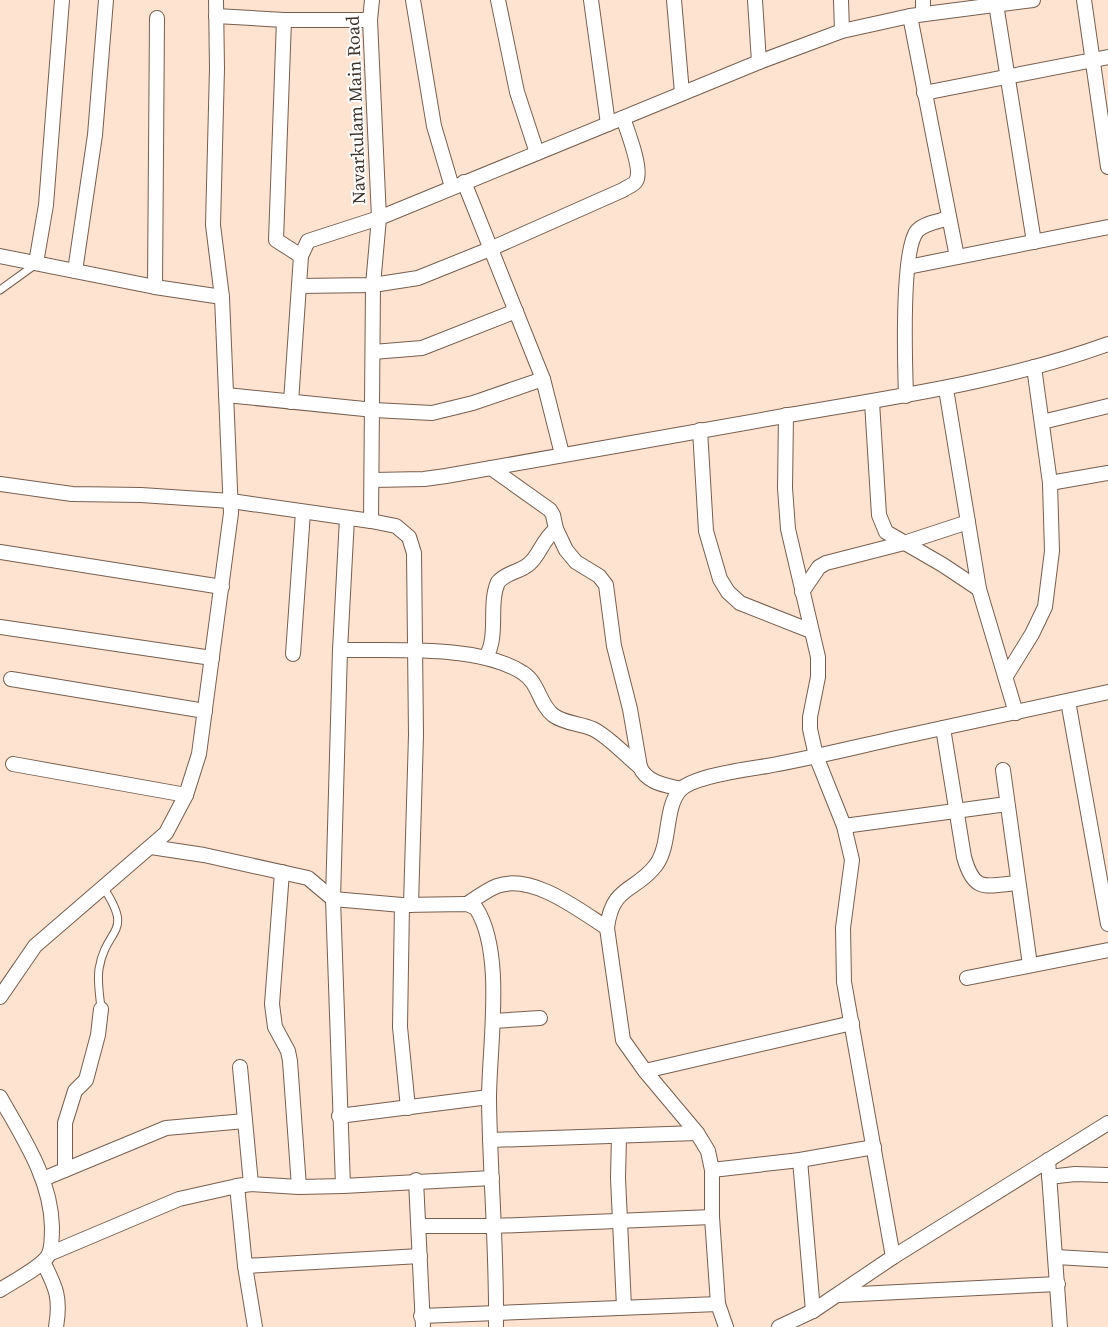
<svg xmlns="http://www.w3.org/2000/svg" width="1108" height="1327" viewBox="0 0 1108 1327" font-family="'Source Serif 4',serif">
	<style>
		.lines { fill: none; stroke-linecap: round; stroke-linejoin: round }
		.lane-casing { stroke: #765f4f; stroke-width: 9 }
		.street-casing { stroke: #765f4f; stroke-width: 16 }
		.lane { stroke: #fff; stroke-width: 7 }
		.street { stroke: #fff; stroke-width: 14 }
		.labels { text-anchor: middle; stroke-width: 4; stroke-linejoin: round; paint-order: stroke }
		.street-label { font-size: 18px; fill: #3f352d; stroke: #fff }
	</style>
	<rect width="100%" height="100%" fill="#fde3d0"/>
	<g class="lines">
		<g class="lane-casing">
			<g id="lane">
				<polyline points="0,290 36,264"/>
				<path d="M 101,1009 C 100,996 97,982 99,969 C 106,926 135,935 103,887"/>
			</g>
		</g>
		<g class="street-casing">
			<g id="street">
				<polyline points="413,0 434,126 452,187"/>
				<polyline points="498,0 517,92 537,153"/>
				<polyline points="591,0 608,124"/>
				<polyline points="674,0 682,93"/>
				<polyline points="755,0 759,62"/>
				<polyline points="841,0 842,31"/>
				<polyline points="923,0 923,14"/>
				<polyline points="1084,0 1108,167"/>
				<polyline points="996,4 1034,242"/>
				<polyline points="216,16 284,20 370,20"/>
				<polyline points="910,16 957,257"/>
				<polyline points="284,20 276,240 301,256"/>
				<polyline points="924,93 1108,57"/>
				<polyline points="464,182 543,379 562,454"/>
				<polyline points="0,256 155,287 222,297"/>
				<polyline points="36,263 46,205 62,0"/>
				<polyline points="908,267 1108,227"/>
				<polyline points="75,271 95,135 106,0"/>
				<path d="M 299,286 L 373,285 L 418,278 L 490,249 L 623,190 C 627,187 634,185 636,181 C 643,170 627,130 623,118"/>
				<polyline points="155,287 157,18"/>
				<polyline points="373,352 422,348 516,311"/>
				<polyline points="946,389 979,589 1016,713"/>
				<polyline points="226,395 374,410 432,413 473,403 543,379"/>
				<path d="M 906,396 C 905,366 901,251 917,231 C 924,223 940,221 949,218"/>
				<polyline points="291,402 301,256 308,241 379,218 759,62 842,31 910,16 1033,0"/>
				<polyline points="872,402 879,515 886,532 943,565 979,589"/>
				<polyline points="786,415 785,488 788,529 818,657 818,677 810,717 810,729 816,756 844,826 852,860 843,928 844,982 893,1257"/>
				<polyline points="1042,422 1108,406"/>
				<polyline points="700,430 706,531 720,579 728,592 740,603 811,631"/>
				<path d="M 491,468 L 550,510 L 553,515 L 556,529 L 566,550 L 576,562 L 599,576 L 606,585 L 614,646 L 630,709 L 640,767 C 647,783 665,785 681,789"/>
				<path d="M 372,480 L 424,479 L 446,476 C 559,457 671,435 784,416 C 894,397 1003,382 1108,344"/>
				<polyline points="1050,483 1108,473"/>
				<polyline points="0,484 72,494 141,495 231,501 371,521 396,526 409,537 414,553 416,735 411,905"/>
				<polyline points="371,521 373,285 379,218 370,20 372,0"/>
				<polyline points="0,552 222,587"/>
				<polyline points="802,592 819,567 826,563 904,543 968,522"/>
				<polyline points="0,627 212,658"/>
				<path d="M 340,650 C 392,651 479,644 523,673 C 539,683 539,704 553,715 C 565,724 580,723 593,729 C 608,736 626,756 640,767"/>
				<polyline points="293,654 303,512"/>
				<path d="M 486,657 C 499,635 488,605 498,582 C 507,572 520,572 529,564 C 540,555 542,540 556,529"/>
				<polyline points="1006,676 1032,634 1045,607 1052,551 1050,483 1034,367"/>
				<polyline points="11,679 205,711"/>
				<polyline points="1068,701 1108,924"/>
				<path d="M 943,728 L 964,857 C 974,893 985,886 1017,883"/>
				<polyline points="13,764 186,795"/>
				<polyline points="1003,770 1030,965"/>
				<polyline points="844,826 1007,804"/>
				<path d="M 151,847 L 204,855 L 308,878 L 333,899 L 402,905 L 467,904 L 476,908 C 505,953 489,1046 489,1099 C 490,1175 497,1251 496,1327"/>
				<polyline points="282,872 272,1004 275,1027 288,1051 290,1061 299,1187"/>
				<path d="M 467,904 C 476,898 487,890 497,886 C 532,873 579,910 607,928"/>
				<polyline points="402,905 400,1027 408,1108"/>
				<polyline points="967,978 1108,950"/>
				<polyline points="0,997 35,946 166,833 186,795 199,754 231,513 222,297 213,225 217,68 216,0"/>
				<polyline points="493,1021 540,1018"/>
				<polyline points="240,1067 251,1184"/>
				<polyline points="645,1071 852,1023"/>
				<path d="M 0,1097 C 23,1138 51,1179 52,1227 C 52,1235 52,1247 49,1254 C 44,1266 12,1282 0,1290"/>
				<polyline points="339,1116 489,1097"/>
				<polyline points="619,1136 618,1178 624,1307"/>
				<polyline points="490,1140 697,1133"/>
				<polyline points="800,1160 813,1311"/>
				<polyline points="1048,1160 1060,1327"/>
				<polyline points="65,1170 65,1123 75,1091 86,1080 98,1035 101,1009"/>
				<polyline points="712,1170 800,1160 874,1147"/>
				<polyline points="1049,1177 1075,1174 1108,1175"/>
				<polyline points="43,1179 166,1128 245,1121"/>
				<polyline points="416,1180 423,1327"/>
				<polyline points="237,1186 245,1266 255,1327"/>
				<polyline points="343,1186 333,899 340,650 347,518"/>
				<polyline points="419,1226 493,1226 712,1217"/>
				<polyline points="49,1254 179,1199 237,1186 251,1184 299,1187 343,1186 492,1178"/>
				<polyline points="1056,1257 1108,1260"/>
				<path d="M 43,1262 C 56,1287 61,1298 56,1327"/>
				<polyline points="245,1266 420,1256"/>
				<polyline points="839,1295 1058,1284"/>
				<polyline points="421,1316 718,1304"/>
				<path d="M 726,1327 L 718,1304 L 712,1217 L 712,1170 L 708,1151 L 697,1133 L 645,1071 L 623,1040 L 607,928 C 612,885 636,892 656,865 C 671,845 664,808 680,790 C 693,776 748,769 767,766 C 812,758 856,747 901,737 C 970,722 1039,707 1108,692"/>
				<polyline points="779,1327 813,1311 893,1257 1108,1123"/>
			</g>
		</g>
		<use href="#lane" class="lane"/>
		<use href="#street" class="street"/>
	</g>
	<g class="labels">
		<g class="street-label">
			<text transform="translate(356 110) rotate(-92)" y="6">Navarkulam Main Road</text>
		</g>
	</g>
</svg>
